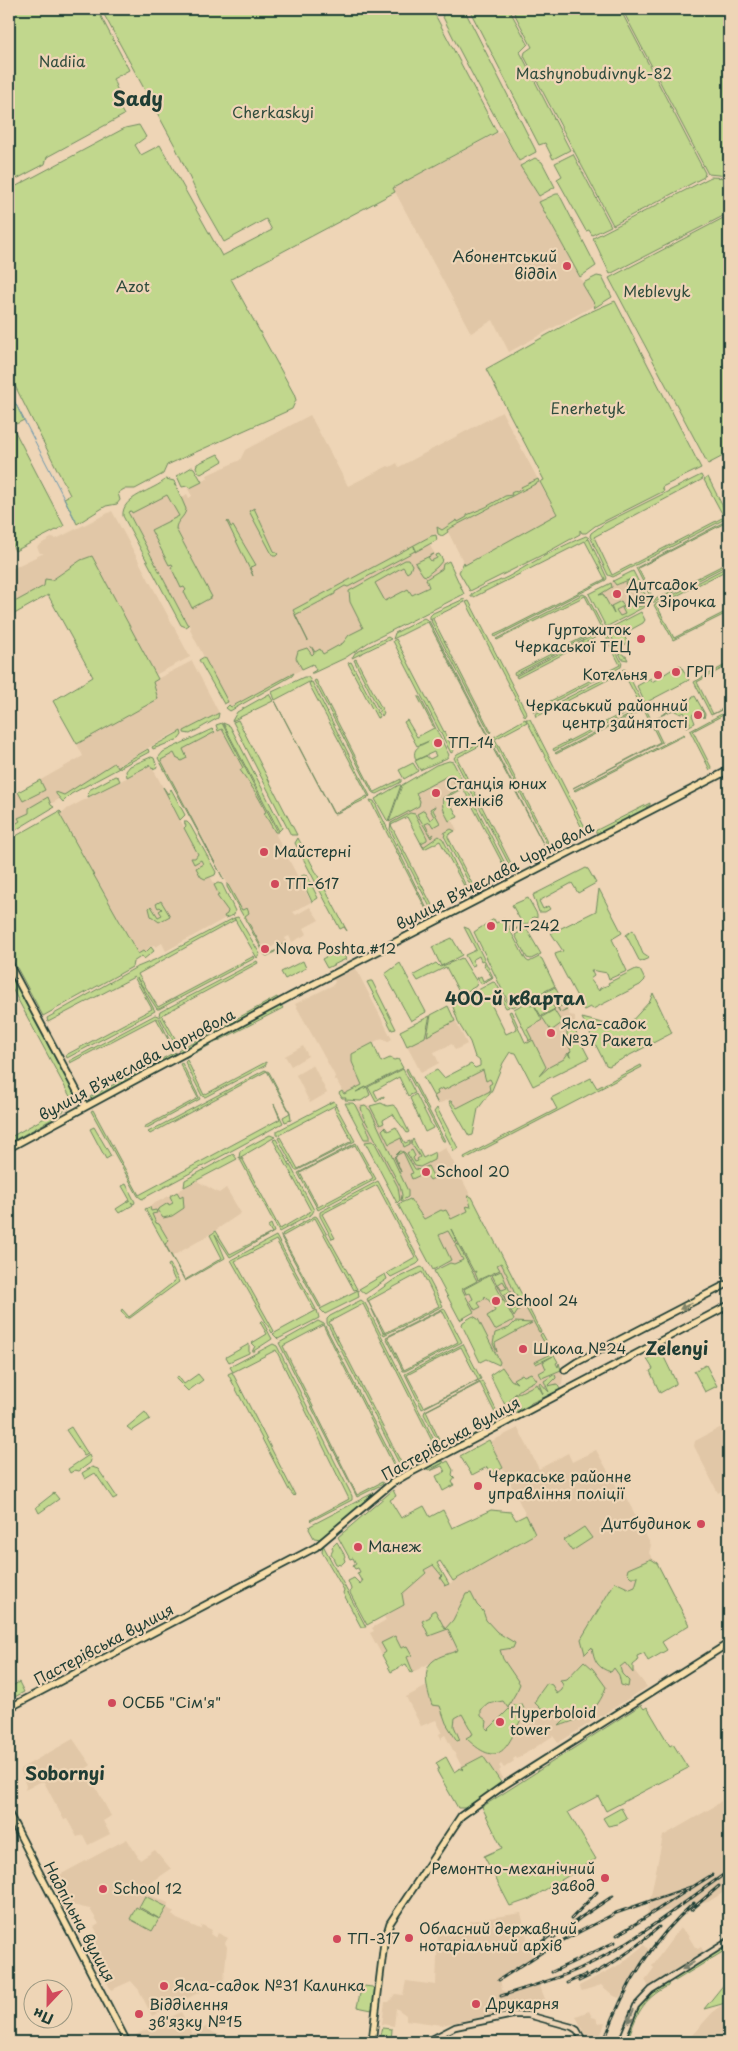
<svg xmlns="http://www.w3.org/2000/svg" width="738" height="2051" viewBox="0 0 738 2051" font-family="'Playpen Sans',sans-serif">
	<style>
		.built { fill: #e1c7a7 }
		.green { fill: #c1d78d; stroke: #708a60; fill-rule: evenodd }
		.lines { fill: none; stroke-linecap: round; stroke-linejoin: round }
		.stream { stroke: #6d98ae; stroke-width: 1 }
		.minor-casing { stroke: #1f3d34; stroke-width: 8 }
		.major-casing { stroke: #1f3d34; stroke-width: 9 }
		.minor { stroke: #eed5b6; stroke-width: 4.5 }
		.major { stroke: #f8deab; stroke-width: 5.5 }
		.rail-casing { stroke: #1f3d34; stroke-width: 3 }
		.rail { stroke: #eed5b6; stroke-width: 1; stroke-dasharray: 4; stroke-linecap: butt }
		.oneway { fill: #81856a }
		.oneway2 { fill: #7c816e }
		.poi-dot { fill: #d1495b; stroke: #eed5b6; stroke-width: 2 }
		.labels { text-anchor: middle; stroke-width: 4.5; stroke-linejoin: round; paint-order: stroke }
		.park-label { font-size: 15px; fill: #2f4c3d; stroke: #eed5b6 }
		.poi-label { font-size: 15px; fill: #1f3d34; stroke: #eed5b6; text-anchor: start }
		.street-label { font-size: 15px; fill: #1f3d34; stroke: #eed5b6 }
		.quarter-label { font-size: 18px; font-weight: bold; fill: #1f3d34; stroke: #eed5b6 }
		.district-label { font-size: 20px; font-weight: bold; fill: #1f3d34; stroke: #eed5b6 }
	</style>
	<rect width="100%" height="100%" fill="#eed5b6"/>
	<filter id="ink" filterUnits="userSpaceOnUse"><feTurbulence type="fractalNoise" baseFrequency=".02" numOctaves="2"/><feDisplacementMap in="SourceGraphic" scale="10" xChannelSelector="R" yChannelSelector="G"/><feConvolveMatrix kernelMatrix="1 2 1 2 8 2 1 2 1" color-interpolation-filters="sRGB"/></filter>
	<g filter="url(#ink)">
		<g class="built">
			<polygon points="501,131 542,200 539,202 595,305 509,352 493,320 471,333 393,188"/>
			<polygon points="502,412 557,515 465,565 447,530 430,536 429,544 433,551 437,557 441,558 451,575 395,604 403,616 230,707 190,630 191,627 189,624 187,624 129,514 167,494 181,498 187,494 189,498 192,496 188,489 208,478 207,475 240,460 245,450 310,415 348,486 388,466 390,467 397,463 399,467"/>
			<polygon points="112,511 190,657 155,675 135,638 82,561 52,580 46,579 44,586 9,605 9,570 44,553 40,553 37,547 44,542 53,537 56,539"/>
			<polygon points="631,572 648,604 607,625 591,593"/>
			<polygon points="192,661 219,713 184,731 174,733 9,828 9,798 83,756 77,744 157,699 153,681"/>
			<polygon points="222,728 269,815 278,832 276,835 311,902 293,912 296,915 310,907 319,920 304,928 307,934 292,942 289,936 285,938 287,942 279,949 276,944 268,951 265,945 261,946 161,760"/>
			<polygon points="450,762 463,788 447,797 458,817 452,820 457,830 424,849 407,817 391,825 389,821 407,784"/>
			<polygon points="151,765 231,915 166,951 162,943 156,947 154,945 152,946 147,949 148,951 138,954 59,813 64,812 67,809"/>
			<polygon points="351,968 356,969 392,1039 387,1042 385,1039 378,1040 352,1054 352,1062 363,1084 344,1094 337,1081 334,1079 335,1076 295,1004 333,985 335,982 333,978"/>
			<polygon points="555,987 570,1015 575,1016 575,1022 572,1025 589,1058 546,1080 539,1076 522,1043 529,1040 514,1009"/>
			<polygon points="448,1006 467,1044 455,1050 452,1044 434,1052 439,1063 421,1073 400,1031"/>
			<polygon points="303,1046 308,1056 291,1066 285,1056"/>
			<polygon points="313,1065 327,1093 310,1103 296,1075"/>
			<polygon points="483,1070 486,1081 490,1079 492,1083 490,1091 457,1108 450,1099 438,1104 434,1096 438,1094 436,1091 443,1088 444,1090"/>
			<polygon points="345,1103 373,1106 388,1131 396,1127 405,1143 412,1140 423,1159 446,1148 563,1375 562,1385 522,1407 427,1228 408,1197 397,1203"/>
			<polygon points="197,1181 219,1193 226,1188 241,1213 204,1238 171,1257 146,1208"/>
			<polygon points="729,1423 729,1487 718,1493 694,1446 695,1441"/>
			<polygon points="518,1428 539,1469 568,1453 572,1462 596,1450 617,1487 620,1486 651,1545 649,1553 652,1558 657,1562 690,1625 637,1656 638,1661 633,1665 633,1669 647,1687 558,1743 553,1736 517,1759 516,1757 513,1759 514,1761 504,1768 501,1764 499,1766 501,1769 499,1771 503,1778 499,1780 483,1757 462,1767 445,1735 442,1737 442,1740 439,1734 442,1732 436,1720 421,1726 406,1697 427,1686 426,1670 430,1663 413,1672 402,1649 384,1659 370,1633 374,1631 372,1628 386,1620 384,1617 404,1605 402,1594 426,1573 424,1571 436,1562 449,1584 535,1534 490,1442"/>
			<polygon points="73,1739 91,1765 86,1769 111,1816 103,1821 110,1834 88,1845 83,1835 77,1837 67,1819 64,1820 44,1782 40,1782 25,1790 26,1786 20,1769"/>
			<polygon points="729,1794 729,1889 708,1902 647,1915 663,1836 715,1806"/>
			<polygon points="127,1839 140,1860 155,1850 171,1869 152,1882 146,1893 168,1903 167,1908 174,1912 172,1915 177,1919 200,1929 202,1925 212,1930 210,1934 216,1938 218,1933 228,1938 225,1943 227,1947 224,1980 152,2016 139,1990 131,1981 111,1990 87,1944 97,1936 95,1933 97,1932 94,1927 99,1924 90,1909 67,1904 54,1878"/>
			<polygon points="521,1913 532,1957 500,1979 502,1990 506,1992 539,1984 547,2004 442,2025 406,2020 406,2015 396,2008 394,2026 382,2024 385,2002 389,2002 395,1994 403,1995 406,1981 436,1985 438,1930 451,1933 470,1930 472,1929 470,1921"/>
			<polygon points="680,1928 687,1934 695,1947 698,1949 701,1947 704,1952 649,1987 645,1980 654,1968 652,1966"/>
			<polygon points="644,1945 649,1950 619,1998 614,1996 601,1985 582,1991 579,1986 621,1964"/>
			<polygon points="729,2000 729,2042 697,2042 692,2035 715,2010"/>
			<polygon points="589,2011 592,2017 596,2018 598,2023 605,2022 599,2042 588,2042 576,2016"/>
			<polygon points="181,2012 192,2034 208,2026 212,2032 220,2035 224,2042 135,2042 132,2037"/>
		</g>
		<g class="green">
			<polygon points="9,9 97,9 129,70 113,79 119,94 114,97 124,115 47,157 45,164 9,183"/>
			<polygon points="101,9 432,9 497,132 393,188 395,192 231,279 294,394 296,400 292,409 167,465 163,474 135,489 124,489 118,493 120,500 117,504 106,506 77,524 64,498 70,495 9,374 9,190 125,128 139,125 146,137 135,145 141,155 160,145 222,256 272,230 266,219 224,242 200,200 174,144"/>
			<path d="M 439,9 L 464,9 L 535,149 L 536,152 L 519,161 C 492,111 464,61 439,9 Z"/>
			<polygon points="469,9 509,9 528,44 520,52 570,150 553,159 545,143 539,145"/>
			<polygon points="512,9 620,9 705,173 704,177 613,225 524,56 525,52 532,47"/>
			<polygon points="622,9 729,9 729,176 708,174"/>
			<polygon points="573,154 611,226 592,235 589,230 586,231 557,179 562,176 555,163"/>
			<polygon points="535,158 542,162 555,187 539,196 520,166"/>
			<polygon points="711,177 729,178 729,213 610,274 593,238"/>
			<polygon points="556,194 559,194 596,266 580,277 539,202"/>
			<polygon points="729,215 729,453 708,464 609,278"/>
			<polygon points="597,276 602,277 612,297 594,308 595,305 583,285 583,283"/>
			<polygon points="615,301 701,468 662,487 664,491 595,526 586,533 582,533 580,530 580,534 544,554 470,591 459,572 464,562 465,565 557,514 540,482 544,480 486,369 581,316"/>
			<polygon points="11,395 24,420 16,424 9,411 10,405 9,401"/>
			<polygon points="9,420 64,526 15,551 9,538"/>
			<polygon points="218,454 223,461 201,474 199,473 196,467 197,464"/>
			<polygon points="192,467 194,468 202,482 190,488 187,486 182,487 177,476"/>
			<polygon points="701,475 703,479 594,537 612,575 722,518 723,520 632,567 613,577 608,575 590,536 591,533 605,523"/>
			<polygon points="708,477 727,515 725,519 704,480"/>
			<path d="M 166,479 L 174,481 L 186,509 C 185,518 176,520 176,529 L 212,597 L 192,608 L 184,592 L 186,590 L 184,587 L 181,588 L 171,567 L 173,566 L 172,564 L 169,565 L 151,530 L 179,516 L 167,495 L 132,513 L 131,511 L 128,512 L 187,624 L 189,625 L 186,627 L 181,625 L 123,516 C 121,496 154,491 166,479 Z"/>
			<polygon points="538,479 539,482 447,530 448,532 442,536 438,534 437,527 442,530 457,520 458,522 467,517 467,515 486,507 505,496 512,495 511,493 515,491 516,492 522,489 521,487"/>
			<polygon points="254,508 274,551 278,554 276,556 273,556 249,511"/>
			<polygon points="228,521 231,527 233,526 256,565 250,567 253,576 227,522"/>
			<polygon points="724,522 725,523 638,568 654,600 729,562 729,564 655,602 653,602 636,568"/>
			<polygon points="436,535 437,540 415,552 416,550 414,546 415,551 348,587 345,586 335,592 335,594 295,615 308,641 293,610 431,536"/>
			<path d="M 586,536 L 589,538 L 586,540 L 589,539 L 607,578 L 606,580 L 495,637 L 494,635 L 503,631 L 605,579 L 585,541 L 474,597 L 471,597 L 471,595 C 484,585 500,582 513,574 C 536,560 561,546 586,536 Z"/>
			<polygon points="434,554 428,557 431,561 437,558 436,555 439,554 443,560 437,567 426,576 423,575 415,563"/>
			<polygon points="92,556 158,679 153,682 158,699 77,744 53,701 93,677 48,595 9,617 9,605 44,586 45,579 52,580 81,560"/>
			<polygon points="405,560 409,560 412,565 410,571 407,573 403,567 375,583 385,601 408,589 412,595 429,587 426,579 442,569 443,564 449,561 464,594 369,642 345,658 313,673 311,673 316,670 313,664 302,669 296,658 298,651 307,648 312,655 314,653 311,646 315,652 320,649 323,654 343,643 349,635 363,628 350,602 349,591"/>
			<polygon points="729,566 729,569 657,606 674,638 729,610 729,612 673,640 654,605"/>
			<polygon points="633,571 650,604 606,627 589,594 611,583 612,587 599,595 603,594 614,614 611,606 621,601 624,606 616,610 620,616 625,614 622,608 624,607 625,609 625,607 636,603 638,607 645,605 641,600 644,596 637,586 629,592 625,583 631,579 616,585 613,581"/>
			<polygon points="583,594 587,596 603,627 602,629 515,675 514,673 601,628 585,596 497,640 496,639"/>
			<polygon points="464,599 465,602 430,619 430,616 433,613"/>
			<polygon points="469,601 527,714 525,717 466,602"/>
			<polygon points="641,612 645,620 643,623 623,634 628,643 619,648 624,656 626,656 628,660 622,659 608,629"/>
			<polygon points="424,618 429,621 393,639 395,633"/>
			<polygon points="433,619 491,732 490,733 431,621"/>
			<polygon points="429,621 488,734 487,734 428,622"/>
			<polygon points="602,631 606,632 622,663 621,667 534,712 533,710 620,665 604,633 517,678 516,676"/>
			<polygon points="388,637 391,639 352,658 355,653"/>
			<polygon points="396,639 454,751 451,753 393,641"/>
			<polygon points="204,657 228,702 224,704 199,660"/>
			<polygon points="356,659 384,713 382,716 354,660"/>
			<polygon points="351,662 380,717 377,718 348,663"/>
			<polygon points="729,663 729,665 697,682 713,714 729,706 711,715 694,682"/>
			<polygon points="679,665 681,666 689,680 645,703 637,686 651,678 652,682"/>
			<polygon points="624,669 626,670 642,702 642,705 554,751 553,749 640,704 623,672 536,717 535,714"/>
			<polygon points="294,673 292,676 230,711 226,708 229,705 231,707"/>
			<polygon points="304,677 308,677 311,681 275,700 272,692"/>
			<polygon points="316,680 373,791 375,792 401,779 401,782 377,794 372,792 314,681"/>
			<polygon points="312,682 370,796 369,797 310,686 309,683"/>
			<polygon points="269,694 273,701 232,721 237,712"/>
			<polygon points="695,696 705,714 704,718 702,710 692,715 695,723 687,727 686,725 690,723 684,712 681,714 673,710 656,718"/>
			<path d="M 418,697 L 420,697 L 449,755 L 447,758 L 420,770 L 415,761 L 426,756 L 430,759 L 436,756 L 434,752 L 416,760 C 411,748 420,746 429,741 L 417,746 L 404,722 L 407,720 L 417,737 L 434,728 Z"/>
			<polygon points="275,701 334,814 367,796 368,798 335,814 333,813"/>
			<polygon points="643,708 646,709 662,742 573,788 660,742 644,709 556,754 555,753"/>
			<polygon points="729,710 729,712 693,731 712,769 710,770 690,731"/>
			<polygon points="219,713 218,718 190,734 184,733 184,731"/>
			<polygon points="525,719 527,722 495,739 546,838 552,851 551,852 493,740 494,737"/>
			<polygon points="526,719 530,719 588,833 585,834"/>
			<polygon points="238,720 297,835 291,835 233,722"/>
			<path d="M 222,723 L 278,832 L 275,832 L 264,813 L 266,812 C 258,795 250,784 240,770 L 243,768 L 222,729 L 218,731 L 216,725 Z"/>
			<polygon points="223,723 230,726 281,825 282,828 279,831"/>
			<polygon points="212,729 215,732 183,749 187,758 181,761 179,758 177,759 174,753 161,760 224,880 158,758 163,752"/>
			<polygon points="181,731 182,735 179,739 153,749 152,747"/>
			<polygon points="684,734 685,735 575,791 574,790"/>
			<polygon points="488,739 490,740 548,853 489,741 460,756 457,758 515,871 513,872 454,758 457,754"/>
			<polygon points="148,749 149,752 71,794 63,802 56,794 56,792 64,795 114,763 117,767"/>
			<polygon points="151,757 154,758 157,767 153,769 150,765 127,777 126,771 130,766"/>
			<path d="M 449,761 L 453,762 L 510,873 L 508,874 L 463,788 L 447,797 L 458,817 L 449,821 C 445,813 441,807 443,798 L 458,789 L 451,774 L 416,793 L 420,801 L 419,806 L 389,822 L 402,785 L 436,765 Z"/>
			<polygon points="413,763 418,771 404,779 399,770"/>
			<polygon points="115,776 118,777 120,781 88,797 89,790"/>
			<polygon points="40,780 45,790 23,801 18,792"/>
			<polygon points="399,785 401,785 388,822 375,799"/>
			<polygon points="163,787 168,794 171,789 185,815 180,820"/>
			<polygon points="48,797 51,805 54,807 9,834 9,828 20,821 18,818 29,813 29,808"/>
			<polygon points="370,800 374,801 430,915 429,915"/>
			<polygon points="650,803 650,805 646,807 647,809 597,834 595,831"/>
			<polygon points="435,806 433,810 440,823 433,827 430,822 425,824 431,836 434,834 431,838 417,814 424,810 430,820 434,817 430,809"/>
			<polygon points="60,811 62,813 59,813 138,954 143,951 145,953 151,947 154,951 144,959 142,956 133,962 132,967 43,1016 10,955 9,840"/>
			<polygon points="410,813 415,814 427,838 427,840 421,843 423,847 439,836 443,839 470,894 469,895 440,841 424,849 407,817 391,825 435,911 433,913 390,829 391,823"/>
			<polygon points="184,822 187,822 190,825 216,872 215,875 205,879 201,877 196,868 203,864 201,860 194,864 191,858 195,858 198,854 184,828 186,826"/>
			<polygon points="451,829 455,831 448,835 448,837 476,891 474,892 444,836 445,835 444,833"/>
			<polygon points="298,838 347,931 344,927 340,929 295,843"/>
			<polygon points="586,868 588,869 596,883 578,893 572,883 539,901 543,909 548,906 550,909 545,912 539,912 533,895"/>
			<polygon points="304,875 307,876 318,898 312,902 301,878 301,876"/>
			<polygon points="218,883 222,884 235,911 234,915 225,918 224,916 227,914 228,911 217,896 219,895 214,885"/>
			<polygon points="227,883 242,910 247,908 249,913 245,916 266,955 279,949 278,946 283,944 284,947 267,956 265,955 227,887"/>
			<polygon points="599,889 622,933 612,939 627,971 609,979 607,973 591,970 594,976 590,979 599,991 600,988 609,985 608,983 636,969 640,970 645,980 640,985 593,1009 590,1007 584,1010 556,957 555,954 563,951 551,933 596,911"/>
			<polygon points="528,898 537,914 537,918 533,917 532,921 513,931 510,926 512,924 515,929 523,925 512,905"/>
			<polygon points="161,901 170,916 159,922 151,916 149,908 151,906 158,917 162,915 159,911 162,909 160,907 158,908 156,904"/>
			<polygon points="238,917 260,954 257,958 234,918"/>
			<polygon points="234,918 235,920 138,974 139,976 158,1007 254,956 255,958 159,1009 157,1009 137,978 155,1011 67,1058 66,1055 152,1009 134,977 48,1022 47,1018 135,968 159,958"/>
			<polygon points="494,919 496,923 504,919 526,960 529,962 539,957 542,959 555,986 513,1007 510,1006 474,932"/>
			<polygon points="464,927 469,929 493,977 492,978 481,984 477,978 481,976 483,981 492,977 484,966 485,965 483,960 481,961 479,956 472,960 475,965 471,966 465,955 476,950"/>
			<polygon points="526,928 541,954 531,959 527,958 515,935"/>
			<polygon points="633,930 643,954 649,958 640,962 626,935"/>
			<polygon points="452,938 462,955 441,966 432,947"/>
			<polygon points="341,949 346,959 327,968 322,959"/>
			<polygon points="462,958 477,982 476,986 466,992 458,990 446,967 418,981 414,975 436,963 440,967"/>
			<polygon points="257,961 258,963 162,1015 180,1047 177,1048 159,1015 160,1012"/>
			<polygon points="303,961 306,968 285,979 281,972"/>
			<polygon points="400,963 426,1012 411,1021 385,974"/>
			<polygon points="9,973 77,1099 73,1102 9,983"/>
			<polygon points="370,981 372,981 396,1029 392,1030 367,982"/>
			<polygon points="493,982 496,983 509,1007 506,1008 502,1001 492,1006 506,1034 517,1029 509,1012 511,1011 525,1042 528,1043 533,1040 546,1067 539,1076 549,1067 564,1059 568,1053 570,1057 569,1053 571,1051 567,1040 567,1028 572,1025 589,1058 533,1086 516,1053 510,1052 503,1063 492,1090 478,1109 473,1135 469,1136 449,1101 451,1101 457,1108 490,1091 489,1085 492,1083 490,1079 486,1081 483,1070 444,1090 443,1088 437,1091 438,1094 434,1096 438,1104 423,1077 437,1070 444,1078 471,1064 475,1068 480,1066 480,1061 475,1057 470,1042 459,1024 452,1004"/>
			<polygon points="555,987 567,1010 563,1012 561,1012 566,1009 564,1005 558,1007 560,1012 550,997 548,998 555,1009 541,1016 534,1004 530,1006 534,1005 542,1020 527,1029 532,1039 528,1041 529,1040 514,1009"/>
			<polygon points="653,993 672,1033 609,1066 606,1065 582,1018 606,1024 629,1024 650,1001"/>
			<polygon points="277,997 278,999 180,1052 178,1050"/>
			<polygon points="281,1005 283,1008 185,1058 185,1056"/>
			<polygon points="448,1006 455,1021 427,1036 431,1015"/>
			<polygon points="554,1010 562,1023 551,1031 542,1017"/>
			<polygon points="155,1015 158,1016 174,1050 156,1018 70,1063 69,1061"/>
			<polygon points="430,1016 425,1037 407,1046 400,1031"/>
			<polygon points="373,1043 381,1062 390,1058 394,1060 398,1059 403,1068 356,1092 367,1087 370,1095 361,1101 345,1100 346,1098 342,1098 339,1093 342,1091 344,1094 362,1085 352,1062 352,1054"/>
			<polygon points="175,1052 177,1054 91,1099 90,1097"/>
			<polygon points="187,1060 204,1095 266,1062 266,1065 205,1097 202,1096 185,1062"/>
			<polygon points="182,1063 200,1099 145,1129 144,1127 198,1098 180,1064"/>
			<polygon points="641,1065 642,1067 465,1159 464,1157 557,1109 551,1098 591,1078 597,1088"/>
			<polygon points="407,1068 445,1141 443,1141 406,1070"/>
			<polygon points="403,1069 415,1093 408,1096 399,1077 374,1091 378,1099 384,1096 384,1097 376,1102 368,1087"/>
			<polygon points="265,1070 269,1072 290,1112 291,1120 285,1122 283,1117 290,1113 267,1071 150,1134 148,1132"/>
			<polygon points="416,1094 433,1128 425,1132 410,1098"/>
			<polygon points="334,1101 336,1105 277,1136 277,1131"/>
			<polygon points="71,1103 73,1106 54,1116 54,1118 9,1143 9,1138"/>
			<polygon points="345,1103 353,1103 355,1105 370,1135 370,1139 364,1139"/>
			<path d="M 381,1103 L 387,1106 L 393,1105 L 397,1108 L 409,1132 L 407,1133 C 402,1125 397,1122 393,1114 L 383,1120 L 384,1123 L 380,1125 L 370,1106 Z"/>
			<polygon points="274,1104 283,1123 142,1199 138,1196 91,1111 93,1110 139,1195 280,1119"/>
			<polygon points="336,1106 355,1141 298,1170 295,1170 278,1138 280,1137 298,1169 352,1141 334,1108"/>
			<polygon points="365,1106 370,1110 374,1118 408,1191 408,1197 401,1201 402,1195 400,1186 363,1116 361,1107"/>
			<polygon points="437,1108 458,1148 454,1151 434,1112"/>
			<polygon points="94,1127 111,1156 106,1159 90,1129"/>
			<polygon points="385,1127 388,1131 396,1127 405,1143 410,1141 410,1144 404,1147 401,1138 389,1144 382,1130"/>
			<polygon points="270,1135 275,1137 239,1158 240,1151"/>
			<polygon points="276,1139 314,1210 312,1214 279,1232 240,1159 242,1158 280,1229 311,1211 273,1140"/>
			<polygon points="413,1139 423,1158 435,1152 434,1160 420,1167 415,1166 407,1153 412,1150 415,1156 413,1158 415,1162 418,1161 417,1159 420,1157 411,1143"/>
			<polygon points="372,1141 375,1143 398,1187 400,1200 397,1203 365,1142"/>
			<path d="M 356,1143 L 376,1179 L 318,1210 L 298,1173 ZM 355,1145 L 373,1178 L 318,1207 L 300,1173 Z"/>
			<path d="M 400,1151 C 402,1151 404,1152 405,1153 L 415,1169 L 420,1170 L 428,1166 L 434,1178 L 430,1180 L 425,1173 L 412,1179 L 410,1174 L 413,1173 L 403,1152 L 395,1156 L 401,1172 L 394,1157 Z"/>
			<polygon points="233,1154 237,1159 184,1187 185,1180"/>
			<polygon points="378,1181 416,1254 415,1257 377,1185 322,1214 335,1238 332,1239 320,1216 320,1212"/>
			<polygon points="126,1184 135,1202 134,1204 131,1202 133,1205 119,1213 116,1209 130,1200 122,1186"/>
			<polygon points="177,1192 180,1197 183,1195 184,1208 172,1216 163,1218 157,1210 168,1203 169,1205 173,1203 170,1196"/>
			<polygon points="468,1196 472,1197 541,1332 539,1332 527,1310 514,1292 509,1279 501,1263 497,1265 500,1270 478,1280 475,1273 476,1271 474,1272 451,1229 457,1242 455,1243 448,1231 439,1235 451,1260 433,1270 398,1204 410,1199 424,1219 441,1210 443,1211 446,1210 451,1219 468,1211 466,1206 471,1207"/>
			<polygon points="150,1207 151,1211 156,1210 157,1213 152,1214 156,1223 159,1224 169,1241 165,1244 185,1280 222,1258 210,1235 216,1231 230,1254 272,1233 268,1226 271,1224 274,1232 230,1257 215,1234 225,1258 185,1281 145,1209"/>
			<polygon points="315,1216 317,1217 357,1289 354,1290 315,1218 283,1236 282,1234"/>
			<polygon points="281,1235 321,1307 319,1307 281,1237"/>
			<polygon points="276,1236 316,1309 314,1310 276,1240 235,1261 274,1331 272,1333 231,1260"/>
			<polygon points="458,1244 477,1281 462,1289 474,1312 460,1320 434,1271 450,1263 454,1264 463,1260 455,1245"/>
			<polygon points="417,1256 420,1261 417,1264 391,1277 387,1273"/>
			<polygon points="170,1264 179,1282 130,1318 127,1318 121,1311 122,1309 129,1317 175,1281 168,1265"/>
			<path d="M 421,1267 L 423,1268 L 443,1306 L 384,1335 L 367,1299 L 395,1279 ZM 422,1272 L 439,1306 L 385,1333 L 368,1301 Z"/>
			<polygon points="501,1271 512,1296 509,1293 504,1295 507,1301 514,1298 513,1296 522,1306 519,1308 517,1305 519,1309 514,1317 509,1308 512,1310 516,1308 513,1302 509,1304 509,1307 498,1285 499,1285 502,1290 507,1288 503,1281 497,1285 492,1275"/>
			<polygon points="385,1274 387,1279 365,1294 359,1289"/>
			<polygon points="490,1275 503,1299 492,1304 485,1296 484,1299 478,1303 481,1307 475,1310 470,1301 473,1299 470,1293 466,1294 464,1289"/>
			<polygon points="358,1290 359,1297 325,1314 320,1309"/>
			<polygon points="503,1299 514,1320 495,1330 487,1316 495,1311 493,1305"/>
			<polygon points="361,1300 365,1303 440,1452 438,1453 363,1304 329,1322 405,1470 403,1471 327,1323 327,1319 330,1316"/>
			<path d="M 444,1308 L 462,1342 L 405,1371 L 403,1371 L 386,1337 ZM 442,1310 L 458,1342 L 404,1370 L 388,1337 Z"/>
			<polygon points="317,1310 319,1318 278,1339 273,1334"/>
			<polygon points="473,1316 478,1319 500,1362 499,1365 486,1359 480,1362 462,1325 463,1322"/>
			<polygon points="262,1320 272,1339 252,1352 255,1346 252,1343 267,1334 260,1322"/>
			<polygon points="318,1321 324,1324 400,1473 398,1474 323,1325 283,1346 357,1495 382,1482 383,1484 357,1497 279,1343"/>
			<polygon points="515,1322 532,1323 495,1343 497,1352 493,1344 495,1333 509,1328"/>
			<polygon points="542,1333 558,1362 556,1363 558,1367 559,1363 561,1370 542,1378 539,1373 546,1369 543,1362 553,1356 536,1364 535,1362 551,1354 540,1335"/>
			<polygon points="249,1344 249,1353 229,1362 226,1357"/>
			<polygon points="273,1344 277,1346 352,1496 352,1500 311,1521 310,1520 349,1499 276,1350 233,1372 230,1367"/>
			<path d="M 463,1344 L 481,1379 L 422,1409 L 405,1374 ZM 461,1347 L 478,1380 L 424,1407 L 407,1375 Z"/>
			<polygon points="661,1351 676,1382 676,1384 660,1393 650,1371 653,1369 647,1359"/>
			<polygon points="706,1365 717,1386 705,1392 694,1371"/>
			<path d="M 502,1367 L 511,1380 L 517,1383 L 513,1379 L 522,1374 L 524,1376 L 531,1373 L 537,1380 C 523,1386 513,1393 506,1407 L 490,1375 Z"/>
			<polygon points="232,1372 295,1495 294,1496 289,1490 228,1374"/>
			<polygon points="198,1374 203,1380 188,1391 176,1379 178,1376 184,1384"/>
			<polygon points="555,1374 556,1378 548,1386 557,1384 560,1389 558,1391 531,1403 529,1406 513,1416 509,1415 506,1410 520,1409 513,1396 537,1384 543,1394 539,1384 540,1382 549,1392 544,1381"/>
			<path d="M 482,1381 L 501,1420 L 443,1451 L 424,1414 L 425,1411 ZM 480,1383 L 499,1421 L 444,1450 L 426,1411 Z"/>
			<polygon points="145,1412 150,1419 132,1431 127,1427"/>
			<polygon points="71,1427 88,1454 84,1456 66,1430"/>
			<polygon points="489,1440 503,1468 491,1474 487,1467 472,1475 460,1456"/>
			<polygon points="89,1455 91,1460 90,1463 79,1471 75,1470 70,1473 68,1469"/>
			<polygon points="443,1461 444,1463 448,1461 453,1470 452,1475 455,1478 452,1482 454,1485 443,1491 436,1476 445,1472 442,1466 430,1471 443,1463 428,1470 427,1468 437,1462"/>
			<polygon points="92,1467 98,1469 117,1497 113,1499 95,1473 85,1479 82,1473"/>
			<polygon points="393,1490 396,1496 390,1500 401,1518 424,1506 430,1517 443,1510 452,1528 491,1510 511,1512 516,1520 526,1515 535,1534 453,1581 440,1561 437,1563 449,1584 444,1586 445,1585 440,1578 442,1576 433,1565 424,1570 426,1573 402,1594 404,1605 367,1625 350,1593 351,1589 348,1581 354,1578 360,1584 363,1580 361,1580 357,1573 360,1572 358,1568 355,1569 353,1566 356,1564 353,1558 350,1559 338,1537"/>
			<polygon points="54,1493 59,1499 39,1513 36,1507"/>
			<polygon points="373,1493 375,1494 335,1527 333,1527 321,1539 314,1538 309,1529 310,1526"/>
			<polygon points="584,1527 592,1538 572,1551 564,1540"/>
			<polygon points="337,1542 345,1556 344,1558 345,1561 341,1565 336,1564 331,1554 333,1550 332,1547"/>
			<polygon points="323,1545 366,1627 361,1627 343,1593 344,1590 322,1552"/>
			<path d="M 651,1559 L 657,1563 L 689,1625 L 662,1642 L 667,1650 L 648,1661 L 644,1653 L 637,1656 L 638,1661 L 633,1665 L 633,1673 L 625,1663 L 620,1667 L 622,1674 L 629,1681 L 628,1687 L 621,1685 L 619,1675 L 614,1668 L 611,1672 C 597,1668 594,1660 592,1647 L 585,1654 L 581,1639 L 615,1582 L 630,1589 L 635,1587 L 638,1577 L 631,1577 L 627,1573 L 628,1569 Z"/>
			<path d="M 471,1593 L 477,1605 L 483,1611 L 486,1620 L 497,1632 L 515,1643 L 513,1648 L 500,1650 L 503,1659 L 520,1684 C 517,1693 511,1699 508,1708 L 503,1701 L 488,1704 L 481,1710 L 481,1716 L 487,1721 L 486,1728 L 488,1730 L 513,1705 L 522,1704 L 525,1712 C 508,1742 503,1774 466,1738 L 473,1734 L 462,1714 L 455,1718 L 454,1726 L 460,1740 L 457,1741 L 446,1723 L 440,1706 L 432,1705 C 428,1693 421,1670 433,1661 C 440,1655 450,1654 458,1650 L 448,1629 L 429,1636 L 422,1621 L 430,1617 L 431,1612 L 435,1610 L 445,1629 L 453,1620 L 466,1594 Z"/>
			<polygon points="395,1636 401,1648 407,1646 412,1655 407,1657 413,1672 411,1673 406,1664 391,1672 382,1655 386,1652 381,1643"/>
			<path d="M 584,1661 L 593,1669 L 606,1687 C 597,1713 583,1718 559,1726 L 566,1719 L 561,1713 L 554,1716 L 547,1709 L 541,1709 L 535,1703 L 537,1697 L 547,1683 L 552,1685 L 557,1694 L 562,1690 L 563,1685 L 560,1680 L 567,1679 Z"/>
			<polygon points="19,1682 24,1692 9,1700 9,1688"/>
			<polygon points="641,1705 644,1709 647,1707 670,1746 673,1744 688,1768 606,1811 598,1796 568,1812 596,1859 530,1899 510,1906 484,1856 502,1848 482,1807"/>
			<polygon points="483,1756 502,1784 465,1808 458,1808 437,1771 439,1768 436,1763 446,1757 454,1772 460,1768 463,1770 462,1767"/>
			<polygon points="621,1808 627,1819 618,1824 608,1826 603,1818"/>
			<polygon points="145,1896 167,1907 160,1919 139,1907"/>
			<polygon points="136,1907 159,1919 152,1931 130,1919"/>
			<polygon points="729,1944 729,1948 675,1981 673,1978"/>
			<polygon points="729,1978 729,1993 726,1995 729,1999 722,2004 704,2009"/>
			<path d="M 669,1981 L 668,1986 C 642,1999 636,2016 627,2042 L 624,2042 C 635,2010 641,2000 669,1981 Z"/>
			<polygon points="364,1986 372,1987 375,1989 372,2010 357,2007 361,1989"/>
			<polygon points="382,2028 392,2029 391,2042 378,2042"/>
		</g>
		<g class="lines">
			<polyline class="stream" points="11,395 76,521"/>
			<g class="minor-casing">
				<g id="minor">
					<polyline points="426,2042 455,2027 513,2015 528,2015 572,2027 577,2030 584,2042"/>
					<polyline points="621,2042 636,2006 651,1990 729,1941"/>
				</g>
			</g>
			<g class="major-casing">
				<g id="major">
					<polyline points="9,964 85,1106"/>
					<polyline points="9,1148 291,996 729,770"/>
					<polyline points="565,1370 577,1362 729,1283"/>
					<polyline points="9,1708 316,1547 392,1483 404,1476 729,1305"/>
					<polyline points="9,1814 127,2042"/>
					<polyline points="372,2042 384,1943 390,1923 461,1816 503,1786 729,1643"/>
				</g>
			</g>
			<use href="#minor" class="minor"/>
			<use href="#major" class="major"/>
			<g class="rail-casing">
				<g id="rail">
					<polyline points="691,1910 719,1886"/>
					<polyline points="571,1919 597,1892"/>
					<path d="M 617,1935 C 650,1916 680,1894 712,1875"/>
					<polyline points="553,1939 580,1918 613,1896"/>
					<polyline points="539,1944 558,1930"/>
					<polyline points="552,1972 615,1942"/>
					<polyline points="499,1980 550,1947 616,1913 691,1887"/>
					<path d="M 579,1981 C 611,1966 633,1950 659,1927"/>
					<polyline points="567,1983 585,1975"/>
					<path d="M 501,1996 C 528,1987 555,1980 581,1968 C 634,1943 681,1904 729,1871"/>
					<path d="M 604,2042 C 622,1990 652,1940 694,1903"/>
				</g>
			</g>
			<use href="#rail" class="rail"/>
		</g>
		<defs><path id="oneway-solid" d="M-6-.8H1V-3.2L6.5 0L1 3.2V.8H-6Z" transform="scale(1.25)"/></defs>
		<use class="oneway" href="#oneway-solid" transform="translate(686 1306) rotate(152)"/>
		<g class="oneway2">
			<use href="#oneway-solid" transform="translate(688 1966) rotate(148)"/>
			<use href="#oneway-solid" transform="translate(631 2016) rotate(113)"/>
		</g>
	</g>
	<g class="poi-dot">
		<circle cx="567" cy="266" r="5"/>
		<circle cx="617" cy="594" r="5"/>
		<circle cx="641" cy="639" r="5"/>
		<circle cx="676" cy="672" r="5"/>
		<circle cx="658" cy="675" r="5"/>
		<circle cx="698" cy="715" r="5"/>
		<circle cx="438" cy="743" r="5"/>
		<circle cx="436" cy="793" r="5"/>
		<circle cx="264" cy="852" r="5"/>
		<circle cx="275" cy="884" r="5"/>
		<circle cx="491" cy="926" r="5"/>
		<circle cx="265" cy="949" r="5"/>
		<circle cx="551" cy="1033" r="5"/>
		<circle cx="426" cy="1172" r="5"/>
		<circle cx="496" cy="1301" r="5"/>
		<circle cx="523" cy="1349" r="5"/>
		<circle cx="478" cy="1486" r="5"/>
		<circle cx="701" cy="1524" r="5"/>
		<circle cx="358" cy="1547" r="5"/>
		<circle cx="112" cy="1703" r="5"/>
		<circle cx="500" cy="1722" r="5"/>
		<circle cx="605" cy="1878" r="5"/>
		<circle cx="103" cy="1889" r="5"/>
		<circle cx="409" cy="1938" r="5"/>
		<circle cx="337" cy="1939" r="5"/>
		<circle cx="164" cy="1986" r="5"/>
		<circle cx="476" cy="2004" r="5"/>
		<circle cx="139" cy="2014" r="5"/>
	</g>
	<g class="labels">
		<g class="park-label">
			<text x="62" y="67">Nadiia</text>
			<text x="594" y="79">Mashynobudivnyk-82</text>
			<text x="273" y="118">Cherkaskyi</text>
			<text x="133" y="292">Azot</text>
			<text x="657" y="297">Meblevyk</text>
			<text x="588" y="414">Enerhetyk</text>
		</g>
		<g class="poi-label">
			<text x="557" y="262" text-anchor="end">Абонентський<tspan x="557" dy="17">відділ</tspan></text>
			<text x="627" y="590">Дитсадок<tspan x="627" dy="17">№7 Зірочка</tspan></text>
			<text x="631" y="635" text-anchor="end">Гуртожиток<tspan x="631" dy="17">Черкаської ТЕЦ</tspan></text>
			<text x="686" y="677">ГРП</text>
			<text x="648" y="680" text-anchor="end">Котельня</text>
			<text x="688" y="711" text-anchor="end">Черкаський районний<tspan x="688" dy="17">центр зайнятості</tspan></text>
			<text x="448" y="748">ТП-14</text>
			<text x="446" y="789">Станція юних<tspan x="446" dy="17">техніків</tspan></text>
			<text x="274" y="857">Майстерні</text>
			<text x="285" y="889">ТП-617</text>
			<text x="501" y="931">ТП-242</text>
			<text x="275" y="954">Nova Poshta #12</text>
			<text x="561" y="1029">Ясла-садок<tspan x="561" dy="17">№37 Ракета</tspan></text>
			<text x="436" y="1177">School 20</text>
			<text x="506" y="1306">School 24</text>
			<text x="533" y="1354">Школа №24</text>
			<text x="488" y="1482">Черкаське районне<tspan x="488" dy="17">управління поліції</tspan></text>
			<text x="691" y="1529" text-anchor="end">Дитбудинок</text>
			<text x="368" y="1552">Манеж</text>
			<text x="122" y="1708">ОСББ "Сім'я"</text>
			<text x="510" y="1718">Hyperboloid<tspan x="510" dy="17">tower</tspan></text>
			<text x="595" y="1874" text-anchor="end">Ремонтно-механічний<tspan x="595" dy="17">завод</tspan></text>
			<text x="113" y="1894">School 12</text>
			<text x="419" y="1934">Обласний державний<tspan x="419" dy="17">нотаріальний архів</tspan></text>
			<text x="347" y="1944">ТП-317</text>
			<text x="174" y="1991">Ясла-садок №31 Калинка</text>
			<text x="486" y="2009">Друкарня</text>
			<text x="149" y="2010">Відділення<tspan x="149" dy="17">зв'язку №15</tspan></text>
		</g>
		<g class="street-label">
			<text transform="translate(495 876) rotate(-27)" y="5">вулиця Вʼячеслава Чорновола</text>
			<text transform="translate(137 1065) rotate(-28)" y="5">вулиця Вʼячеслава Чорновола</text>
			<text transform="translate(451 1439) rotate(-29)" y="5">Пастерівська вулиця</text>
			<text transform="translate(104 1645) rotate(-28)" y="5">Пастерівська вулиця</text>
			<text transform="translate(79 1922) rotate(62)" y="5">Надпільна вулиця</text>
		</g>
		<g class="quarter-label">
			<text x="515" y="1005">400-й квартал</text>
			<text x="677" y="1355">Zelenyi</text>
			<text x="65" y="1780">Sobornyi</text>
		</g>
		<g class="district-label">
			<text x="138" y="106">Sady</text>
		</g>
	</g>
	<rect width="738" height="2051" fill="none" stroke="#eed5b6" stroke-width="30"/>
	<rect x="15" y="15" width="708" height="2021" fill="none" stroke="#1f3d34" stroke-width="2" filter="url(#ink)"/>
	<g transform="translate(48 2004) rotate(202)"><circle r="24" fill="#eed5b6" stroke="#9b9882"/>
	<path d="M0-4L9 19L0 12L-9 19Z" fill="#d1495b"/>
	<text y="-8" font-size="14" font-weight="bold" text-anchor="middle" fill="#1f3d34">Пн</text>
	</g>
</svg>
